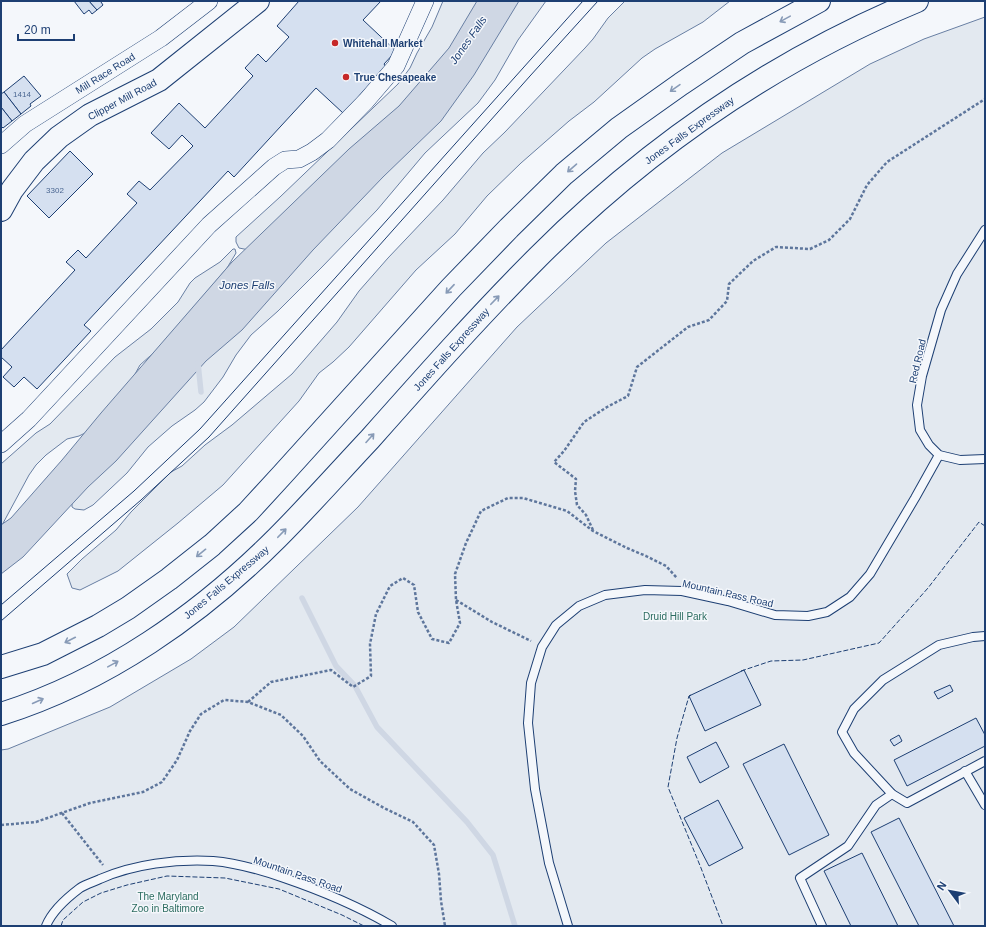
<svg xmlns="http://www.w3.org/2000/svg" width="986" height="927" viewBox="0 0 986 927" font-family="Arial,sans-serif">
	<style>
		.green { fill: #e3e9f0; stroke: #687fa3 }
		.water { fill: #cfd7e4; stroke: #687fa3 }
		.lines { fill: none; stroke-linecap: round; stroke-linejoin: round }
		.stream { stroke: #cfd7e4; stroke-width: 5.5 }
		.building { fill: #d5e0f0; stroke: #1d3f73 }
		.lane-casing { stroke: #1d3f73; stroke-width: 10 }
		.street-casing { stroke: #1d3f73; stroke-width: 18 }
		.secondary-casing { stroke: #1d3f73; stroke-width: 24 }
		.highway-casing { stroke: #1d3f73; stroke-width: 24 }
		.path { stroke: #5e769c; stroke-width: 2.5; stroke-dasharray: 3 2; stroke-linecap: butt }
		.lane { stroke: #f4f7fb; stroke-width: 8 }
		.street { stroke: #f4f7fb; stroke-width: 17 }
		.secondary { stroke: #f4f7fb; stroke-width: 22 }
		.highway { stroke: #f4f7fb; stroke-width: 22 }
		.tram { stroke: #1d3f73; stroke-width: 1 }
		.fence { stroke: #1d3f73; stroke-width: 1; stroke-dasharray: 5 2; stroke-linecap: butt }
		.oneway { stroke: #889bb7 }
		.poi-dot { fill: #c62828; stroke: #f4f7fb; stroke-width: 1.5 }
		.labels { text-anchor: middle; stroke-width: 3; stroke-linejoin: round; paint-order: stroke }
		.number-label { font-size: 8px; fill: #4b6792 }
		.poi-label { font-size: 10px; font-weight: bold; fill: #1d3f73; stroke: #f4f7fb; text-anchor: start }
		.street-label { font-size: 10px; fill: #1d3f73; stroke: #f4f7fb }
		.park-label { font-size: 10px; fill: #2c6c60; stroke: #f4f7fb }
		.water-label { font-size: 11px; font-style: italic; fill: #1d3f73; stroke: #f4f7fb }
	</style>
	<rect width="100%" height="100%" fill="#f4f7fb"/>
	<g class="green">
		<polygon points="443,1 480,1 450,58 249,250 239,248 236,242 236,237 280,197 398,84 410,68 417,53 432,27"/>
		<polygon points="510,1 546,1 518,40 495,80 478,103 425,153 377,210 322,267 278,311 251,335 236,355 223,377 204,402 195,410 172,426 148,447 127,473 93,505 84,510 75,509 72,507 72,497"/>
		<polygon points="625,1 730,1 703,22 655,49 642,58 594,102 569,121 521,163 487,196 455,234 416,270 349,347 333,362 319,373 299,401 223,485 178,523 118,571 80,590 72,588 67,574 82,559 116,530 131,512 171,472 182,466 205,445 232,425 292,374 337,322 359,291 388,258 443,200 483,153 505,132 585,48 593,39 608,18"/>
		<polygon points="985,17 985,926 1,926 1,750 8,749 110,707 191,659 234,627 358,507 517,327 606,243 722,153 870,64 924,39"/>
		<polygon points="233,249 235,249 236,253 227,268 159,348 140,365 128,387 89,431 79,436 67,439 46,455 36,465 29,475 1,527 1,464 36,433 50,424 115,357 151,329 178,302 190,283 195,278 220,262"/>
	</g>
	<polygon class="water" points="477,1 519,1 474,75 441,121 383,177 313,250 242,330 206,361 116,461 88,487 23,557 1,574 1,525 11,518 62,460 101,413 232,262 349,149 399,106 449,48"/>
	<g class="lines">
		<g class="stream">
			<polyline points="198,363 201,392"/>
			<polyline points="302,598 336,666 355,686 377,727 467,822 493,855 515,926"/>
		</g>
	</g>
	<g class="building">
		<polygon points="74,1 89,1 97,10 92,14 89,10 84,14"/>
		<polygon points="89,1 102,1 101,2 103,5 97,10"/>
		<polygon points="299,1 381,1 363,20 396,51 384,64 386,67 343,113 316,88 234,177 228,171 84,325 91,331 37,389 24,377 14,387 3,377 12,367 1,357 1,350 75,270 66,262 78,250 86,258 137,203 127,194 139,181 150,190 193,146 182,135 169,149 151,133 179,103 205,128 253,76 245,68 258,54 266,62 289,37 277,26"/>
		<polygon points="24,76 41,96 30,104 31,106 21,114 4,92"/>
		<polygon points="4,92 21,114 12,121 1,107 1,94"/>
		<polygon points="1,107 12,121 3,128 1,126"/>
		<polygon points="70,151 93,174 49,218 27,196"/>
		<polygon points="744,670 761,705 705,731 689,696"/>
		<polygon points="950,685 953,691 938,699 934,692"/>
		<polygon points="976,718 985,735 985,746 907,786 894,760"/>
		<polygon points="899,735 902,741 894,746 890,740"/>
		<polygon points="716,742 729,767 700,783 687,757"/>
		<polygon points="784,744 829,835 789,855 743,764"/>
		<polygon points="718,800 743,848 709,866 684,818"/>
		<polygon points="899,818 954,926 919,926 871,832"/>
		<polygon points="862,853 898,926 851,926 824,871"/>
	</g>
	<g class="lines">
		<g class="lane-casing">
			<g id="lane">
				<polyline points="985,230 957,274 941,310 922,376 917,405 920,430 929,445 939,455 960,460 985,459"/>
				<polyline points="985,636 973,637 939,645 883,680 854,709 842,732 854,753 892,794 907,803 985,761"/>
				<polyline points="965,771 985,805"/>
				<path d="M 46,926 C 52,911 68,897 80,888 C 86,884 94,882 100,879 C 134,864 176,859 213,861 C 237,863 261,870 284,878 C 322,891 358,906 392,926"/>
				<polyline points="568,926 549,863 535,789 528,723 531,683 542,647 556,625 579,606 605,595 645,590 682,591 728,601 775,615 808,616 827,612 850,597 870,574 915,498 939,455"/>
				<polyline points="822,926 800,878 848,846 876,805 892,794"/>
			</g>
		</g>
		<g class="street-casing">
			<g id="street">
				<polyline points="1,145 25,124 161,38 209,1"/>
				<polyline points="1,444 29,419 209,225 274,167 285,160 299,159 312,152 328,140 366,101 396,66 425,1"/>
			</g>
		</g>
		<g class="secondary-casing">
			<polyline id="secondary" points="1,210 12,190 34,161 59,137 90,115 159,80 258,1"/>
		</g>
		<g class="highway-casing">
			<g id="highway">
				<polyline points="1,667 43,654 98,626 128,608 169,579 212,545 248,512 282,475 451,288 509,228 564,174 619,128 681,84 742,43 819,1"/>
				<path d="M 1,714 C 106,681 200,615 277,538 C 309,506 339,472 370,439 C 425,377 480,315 538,257 C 647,148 775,60 917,1"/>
			</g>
		</g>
		<g class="path">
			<polyline points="593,530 586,515 577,505 575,491 576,479 554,462 564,451 584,422 607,407 628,396 637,367 688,327 709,320 727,301 729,284 753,261 776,247 810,249 829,240 850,219 867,185 887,162 985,99"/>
			<polyline points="456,600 492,622 531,641"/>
			<polyline points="248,702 271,682 331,670 353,687 371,676 370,644 376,614 390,586 403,578 414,585 418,612 432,639 449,643 460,623 456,600 455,574 466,543 481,511 508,498 523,498 567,511 593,531 627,548 646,556 666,566 677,578"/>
			<polyline points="62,813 103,865"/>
			<polyline points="1,825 36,822 90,803 143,792 162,782 177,760 190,731 201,714 224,700 248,702 281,715 303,736 320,761 350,789 384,808 413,822 434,845 439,874 441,901 445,926"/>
		</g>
		<use href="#lane" class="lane"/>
		<use href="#street" class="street"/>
		<use href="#secondary" class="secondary"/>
		<use href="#highway" class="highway"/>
		<g class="tram">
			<polyline points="1,605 134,491 200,429 583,1"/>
			<polyline points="1,621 141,500 209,437 530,76 598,1"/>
		</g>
		<g class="fence">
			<polyline points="741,671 771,661 803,660 879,643 928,588 979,522 985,526"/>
			<polyline points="691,695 689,696 677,738 668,787 701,868 723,926"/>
			<polyline points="61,926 63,920 83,902 101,893 127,885 167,876 225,878 279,889 342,915 364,926"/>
		</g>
	</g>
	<defs><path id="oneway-shaft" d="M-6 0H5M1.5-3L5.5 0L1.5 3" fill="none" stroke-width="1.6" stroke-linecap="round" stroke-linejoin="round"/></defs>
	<g class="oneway">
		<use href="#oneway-shaft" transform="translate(785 19) rotate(151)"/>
		<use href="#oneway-shaft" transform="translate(675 88) rotate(145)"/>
		<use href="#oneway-shaft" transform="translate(572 168) rotate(139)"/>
		<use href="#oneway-shaft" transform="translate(450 289) rotate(133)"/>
		<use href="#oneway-shaft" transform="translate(495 300) rotate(-46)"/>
		<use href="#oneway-shaft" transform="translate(370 438) rotate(-48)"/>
		<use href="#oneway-shaft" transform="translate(282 533) rotate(-46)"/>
		<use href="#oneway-shaft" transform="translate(201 553) rotate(141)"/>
		<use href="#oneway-shaft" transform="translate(70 640) rotate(153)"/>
		<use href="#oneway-shaft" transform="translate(113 664) rotate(-29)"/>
		<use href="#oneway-shaft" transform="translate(38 701) rotate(-24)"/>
	</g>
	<g class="poi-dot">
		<circle cx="335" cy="43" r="4"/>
		<circle cx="346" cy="77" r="4"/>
	</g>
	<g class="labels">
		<g class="number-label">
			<text x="22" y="97">1414</text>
			<text x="55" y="193">3302</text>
		</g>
		<g class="poi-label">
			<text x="343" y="47">Whitehall Market</text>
			<text x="354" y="81">True Chesapeake</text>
		</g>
		<g class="street-label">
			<text transform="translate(105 73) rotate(-32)" y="4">Mill Race Road</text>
			<text transform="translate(122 99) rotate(-28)" y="4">Clipper Mill Road</text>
			<text transform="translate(689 130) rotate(-36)" y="4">Jones Falls Expressway</text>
			<text transform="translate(451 349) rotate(-48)" y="4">Jones Falls Expressway</text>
			<text transform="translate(917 361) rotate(-77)" y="4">Red Road</text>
			<text transform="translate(226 582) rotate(-40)" y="4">Jones Falls Expressway</text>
			<text transform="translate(728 593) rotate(13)" y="4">Mountain Pass Road</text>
			<text transform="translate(298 874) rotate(19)" y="4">Mountain Pass Road</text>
		</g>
		<g class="park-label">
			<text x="675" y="620">Druid Hill Park</text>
			<text x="168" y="900">The Maryland<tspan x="168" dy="12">Zoo in Baltimore</tspan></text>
		</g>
		<g class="water-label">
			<text transform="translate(468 40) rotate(-55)" y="4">Jones Falls</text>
			<text x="247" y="289">Jones Falls</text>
		</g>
	</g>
	<rect width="986" height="927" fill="none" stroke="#1d3f73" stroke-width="4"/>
	<g transform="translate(950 891) rotate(302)" stroke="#f4f7fb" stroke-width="3" paint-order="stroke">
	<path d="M0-3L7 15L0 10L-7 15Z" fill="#1d3f73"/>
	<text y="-6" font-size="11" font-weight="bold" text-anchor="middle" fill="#1d3f73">N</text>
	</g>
	<path d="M18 34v6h56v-6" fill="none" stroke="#1d3f73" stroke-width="2"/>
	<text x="24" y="34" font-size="12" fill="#1d3f73" stroke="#f4f7fb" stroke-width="3" paint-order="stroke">20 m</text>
</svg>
